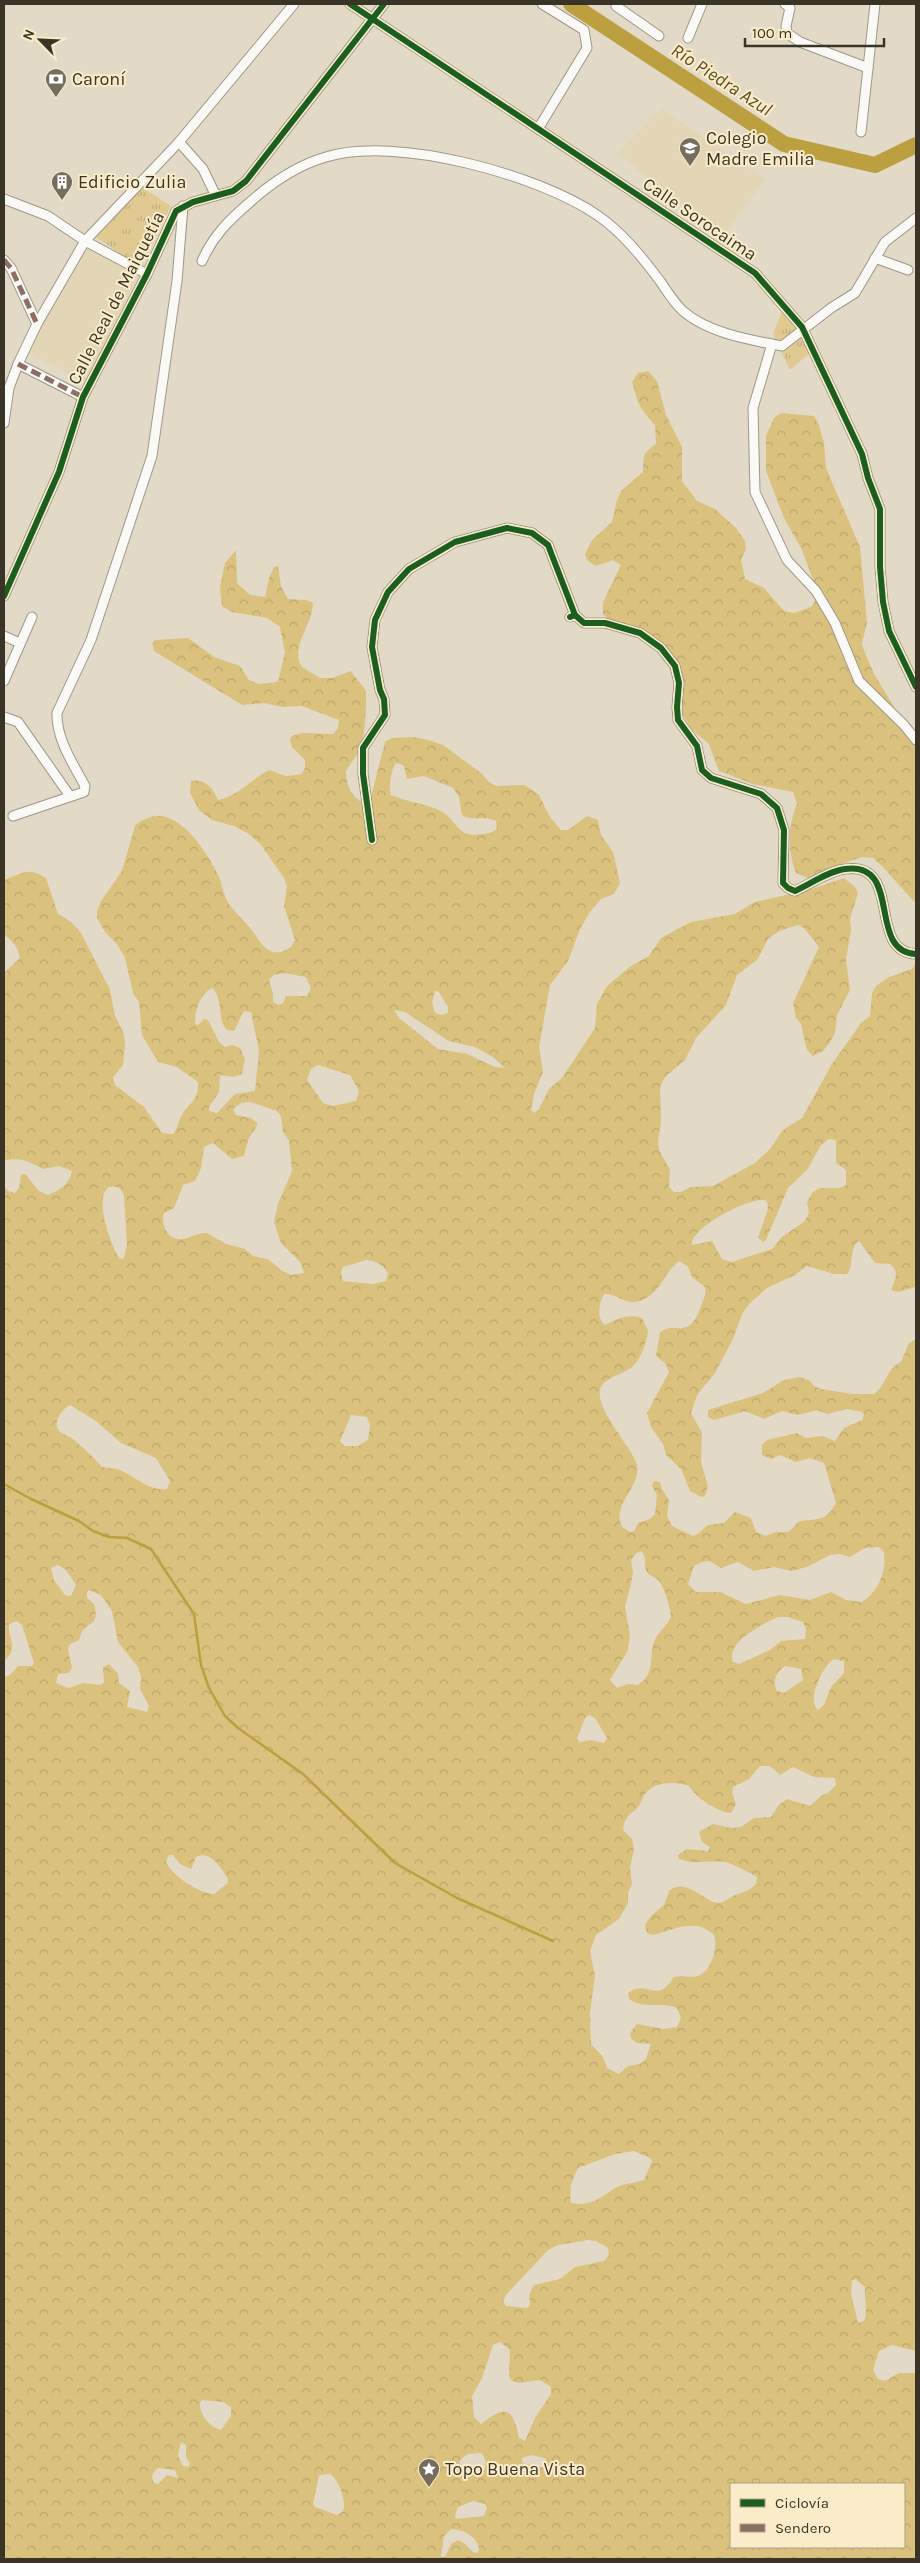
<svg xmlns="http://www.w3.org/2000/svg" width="920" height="2563" viewBox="0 0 920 2563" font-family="Karla,sans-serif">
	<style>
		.built { fill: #e3d6b6 }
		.grass { fill: url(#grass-tufts) }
		.forest { fill: url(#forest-crowns); fill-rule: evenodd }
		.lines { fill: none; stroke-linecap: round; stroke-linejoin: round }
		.stream { stroke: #bc9f3f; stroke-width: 2.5 }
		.river { stroke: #bc9f3f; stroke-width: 16 }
		.street-casing { stroke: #9d9788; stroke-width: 11 }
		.street { stroke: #fbf9f6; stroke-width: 9 }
		.quiet { stroke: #8d6e63; stroke-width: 5; stroke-dasharray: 10 5; stroke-linecap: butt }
		.cycleway-casing { stroke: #faecc8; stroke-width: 9 }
		.cycleway { stroke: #1b5e20; stroke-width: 6 }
		.labels { text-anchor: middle; stroke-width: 4; stroke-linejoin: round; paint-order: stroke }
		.poi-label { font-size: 18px; fill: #3a3427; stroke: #faecc8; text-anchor: start }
		.street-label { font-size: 18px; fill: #3a3427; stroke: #faecc8 }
		.water-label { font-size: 19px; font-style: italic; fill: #5f4e24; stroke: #faecc8 }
	</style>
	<defs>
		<pattern id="grass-tufts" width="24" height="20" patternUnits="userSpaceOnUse" patternTransform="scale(1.25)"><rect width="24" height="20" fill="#e0ca91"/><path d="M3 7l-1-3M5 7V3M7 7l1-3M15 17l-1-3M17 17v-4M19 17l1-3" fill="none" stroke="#c1ae7d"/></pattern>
		<pattern id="forest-crowns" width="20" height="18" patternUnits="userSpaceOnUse" patternTransform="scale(1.25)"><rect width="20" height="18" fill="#dac17d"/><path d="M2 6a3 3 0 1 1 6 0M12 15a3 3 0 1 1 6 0" fill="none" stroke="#bca66c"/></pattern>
	</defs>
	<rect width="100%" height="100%" fill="#e2dac6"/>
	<g class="built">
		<polygon points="661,108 766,180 722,236 617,153"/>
		<polygon points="83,247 139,275 86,381 27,353"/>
	</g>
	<g class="grass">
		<polygon points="143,188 171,206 144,260 137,264 94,236"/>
		<polygon points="783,309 798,327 810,353 790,370 773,334"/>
	</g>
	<g class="forest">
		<path d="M 648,371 L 657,381 L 666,415 L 682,447 L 682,481 L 697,501 L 715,509 L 736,528 L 745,541 L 746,549 L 741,560 L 745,579 L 764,588 L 784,611 L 794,613 L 811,607 L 819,595 L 802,550 L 784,518 L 766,471 L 766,436 L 774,418 L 781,413 L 814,416 L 819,425 L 824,443 L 826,468 L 860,547 L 867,623 L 862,643 L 863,648 L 874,674 L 916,743 L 916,904 L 883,867 L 873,858 L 862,857 L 844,863 L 830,872 L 810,879 L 796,873 C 787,851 788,825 797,804 L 793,792 L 753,784 L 719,771 L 709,744 L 691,729 L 681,712 L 674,663 L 634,627 L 608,619 L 603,614 L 603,602 L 621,565 L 613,560 L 596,566 L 587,560 L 585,554 L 592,540 L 612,522 L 617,500 L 622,490 L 643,472 C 644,457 641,454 656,444 L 655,425 C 638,406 639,405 632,382 L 638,373 Z"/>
		<path d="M 236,550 L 237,583 L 250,595 L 265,597 L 269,578 L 274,567 L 278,566 L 281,586 L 288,599 L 306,600 L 313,603 C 313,624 289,648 302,667 L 320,678 L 332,678 L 351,671 C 355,678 362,684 365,690 C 368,697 364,741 361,748 C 357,757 350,763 346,771 C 346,786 351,797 365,804 L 370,801 L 385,742 L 392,738 L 414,737 L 428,740 L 443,745 L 481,773 L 490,783 L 497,786 L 525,785 L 539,795 L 550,817 L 561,830 L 568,830 L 587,816 L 598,820 L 601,835 L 613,852 L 620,883 L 614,894 L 601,899 L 590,912 L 580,929 L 568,961 L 550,985 L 539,1047 L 543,1072 L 534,1094 L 531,1110 L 534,1113 L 539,1109 L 549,1089 L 562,1078 L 595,1028 L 597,1004 L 607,986 L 631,966 L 649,956 L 661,938 L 691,922 L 735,914 L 755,902 L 812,889 L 844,878 L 855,887 L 858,893 L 850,919 L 851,930 L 846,960 L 850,990 L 837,1015 L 835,1033 L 830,1042 L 823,1051 L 813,1056 L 807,1050 L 801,1024 L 796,1018 L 793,1003 L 819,947 L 804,928 L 798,925 L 779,931 L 768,939 L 757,960 L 737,975 L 726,1005 L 696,1038 L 685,1060 L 665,1077 L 660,1087 L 661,1122 L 658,1141 L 659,1150 L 670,1170 L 669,1187 L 674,1192 L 681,1192 L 691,1187 L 713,1186 L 755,1163 L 770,1149 L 783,1130 L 802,1118 L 832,1064 L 861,1023 L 870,1016 L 872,993 L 876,986 L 889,977 L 912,969 L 916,962 L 915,1287 L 898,1292 L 891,1290 C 895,1280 900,1272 890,1264 L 875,1263 L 859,1241 C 848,1249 855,1264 847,1274 L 834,1274 L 807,1266 L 795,1275 L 767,1288 L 749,1304 L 742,1314 L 733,1339 L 715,1373 L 697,1395 L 691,1413 L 702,1433 L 701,1463 L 708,1486 L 705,1496 L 701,1497 L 690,1491 L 681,1469 L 666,1455 L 663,1444 L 651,1427 L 647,1413 L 669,1372 L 665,1363 L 656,1356 L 660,1333 C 673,1319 689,1343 701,1306 C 703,1299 707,1295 705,1287 L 692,1277 L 688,1267 L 680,1261 C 664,1270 660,1299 634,1302 C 624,1303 615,1293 604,1294 C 599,1303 596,1318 605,1325 C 616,1319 629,1313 642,1318 L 648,1331 C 647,1341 641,1359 633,1366 C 625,1374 603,1377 600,1390 C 596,1410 629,1444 636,1462 C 645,1485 610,1503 622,1527 L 630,1532 L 634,1531 L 638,1523 L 650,1519 L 655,1514 L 657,1495 L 652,1486 L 654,1481 L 660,1482 L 662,1489 L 669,1500 L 667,1516 L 672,1526 L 693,1536 L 699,1533 L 708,1525 L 724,1523 L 735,1512 L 751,1518 L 756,1532 L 766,1536 L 775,1532 L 789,1532 L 798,1522 C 818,1517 824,1524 836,1503 L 824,1463 L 810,1458 L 796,1462 L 780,1455 L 771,1459 L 762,1455 L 762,1445 L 767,1440 L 797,1433 L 806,1438 L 822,1436 L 835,1441 L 844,1428 L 862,1420 L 864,1415 L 862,1412 L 847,1409 L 827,1414 L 817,1410 L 798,1415 L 782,1411 L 764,1419 L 745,1411 L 714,1420 L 708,1417 L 708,1410 L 763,1393 L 784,1380 L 800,1377 L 810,1381 L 814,1386 L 821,1389 L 852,1394 L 874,1394 C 887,1385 886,1368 901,1362 L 909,1343 L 916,1339 L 916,2351 L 892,2345 L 879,2351 L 873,2370 L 878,2379 L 885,2381 L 899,2373 L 916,2373 L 916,2559 L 4,2559 L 4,1677 L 10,1675 L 18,1666 L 32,1666 L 34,1663 L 22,1625 L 17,1621 L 9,1624 C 7,1638 20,1648 4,1661 L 4,1186 L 8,1191 L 15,1193 L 19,1188 L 21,1174 L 25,1174 L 39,1191 L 48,1195 C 60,1190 70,1184 72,1171 L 59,1166 L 43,1169 C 32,1163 18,1156 4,1161 L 4,973 L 20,958 C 19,949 12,939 4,935 L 4,880 C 22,874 27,866 46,878 L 58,914 L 71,922 L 81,933 L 110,990 L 115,1016 L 124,1034 L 125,1044 L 123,1065 L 113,1077 L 115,1085 L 144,1107 L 162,1133 L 173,1134 C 178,1129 178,1121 182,1115 C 189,1103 199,1100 198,1082 L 177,1067 L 158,1062 L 142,1035 L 139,1002 L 133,993 L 125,958 L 117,944 L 105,932 L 97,918 L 97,911 L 101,901 L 122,871 L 135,826 C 139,821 145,819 151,817 C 178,808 207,852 217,873 C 223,884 223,898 232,908 C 238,915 244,921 250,928 C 262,943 268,962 291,947 L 295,940 L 284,906 L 287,886 L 284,878 L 261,845 L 249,834 L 234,826 L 212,820 L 199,810 L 190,793 L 191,781 C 205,778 213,788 218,800 C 238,796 252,779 269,770 L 286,776 L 302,774 L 305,768 L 305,760 L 292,747 L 290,740 L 292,736 L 303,733 L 333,734 L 338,728 L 339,720 L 302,706 L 282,707 L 264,703 L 242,705 L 154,651 L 152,643 L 155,640 L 188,638 L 214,657 L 240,666 L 249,680 L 259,684 L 278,682 L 285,653 L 280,627 L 267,618 L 232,612 L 222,606 L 220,587 L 225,563 ZM 398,763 L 404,766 L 407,779 L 424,776 L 453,788 L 459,797 L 462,815 C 473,822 483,815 496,821 L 497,828 C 493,833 489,833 483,834 C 455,839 459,820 439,810 C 423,803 407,802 391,795 C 388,786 391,773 395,764 ZM 284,973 L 306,977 L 311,988 L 307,996 L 286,996 L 283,1003 L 279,1005 L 273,1002 L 273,994 L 269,980 L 274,975 ZM 213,988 C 224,1003 217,1021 227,1030 L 234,1031 L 244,1011 L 251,1012 L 259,1051 L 255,1091 L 235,1094 L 217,1113 L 209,1111 L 209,1107 L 219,1092 L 220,1075 L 233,1077 L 242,1074 L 245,1059 L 240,1048 L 232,1045 L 225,1047 L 219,1042 L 208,1020 L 204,1019 L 198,1025 L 195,1024 C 195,1012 200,992 213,988 ZM 435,991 L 439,992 L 448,1007 L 448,1013 L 442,1015 L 435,1013 L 432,1002 ZM 394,1010 L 405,1012 L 449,1041 L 475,1047 L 493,1057 L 505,1068 L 495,1067 L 467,1054 L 438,1049 L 399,1018 ZM 318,1065 L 350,1075 L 359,1091 L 356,1101 L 333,1106 L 323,1103 L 307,1080 L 311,1069 ZM 250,1102 L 277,1111 L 281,1116 L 283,1131 L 289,1141 L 292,1171 L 278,1204 L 274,1222 L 281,1243 L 301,1263 L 304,1273 L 291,1275 L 281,1270 L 268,1259 L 253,1256 L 245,1249 L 226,1244 L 207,1233 C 194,1232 178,1248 167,1232 C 163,1226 162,1219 164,1213 L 174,1208 L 183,1185 L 195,1181 L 201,1168 L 204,1147 L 213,1143 L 232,1159 L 244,1156 L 248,1140 L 258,1124 L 251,1118 L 236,1115 L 233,1109 L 241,1103 ZM 829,1139 L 836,1140 L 836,1163 L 846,1170 L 846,1185 L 840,1188 L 820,1188 L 813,1192 L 807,1202 L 809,1213 L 805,1221 L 782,1237 L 772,1249 L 732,1262 L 722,1259 L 712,1241 L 692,1245 C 689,1228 754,1194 767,1201 L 768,1209 L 758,1238 L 763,1242 L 766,1240 L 788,1188 L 807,1170 L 821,1145 ZM 109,1187 C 117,1186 122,1188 124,1196 L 127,1245 L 124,1258 L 120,1259 C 111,1246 93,1198 109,1187 ZM 366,1260 C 376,1261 382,1264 388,1273 L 386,1281 L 372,1284 L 343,1281 L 341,1272 L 343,1267 ZM 70,1405 L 96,1421 L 121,1443 L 156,1458 L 170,1481 L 167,1489 C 149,1491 137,1478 122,1471 C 116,1468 108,1468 102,1467 C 93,1456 84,1449 73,1439 C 70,1436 63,1435 59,1431 C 52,1422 62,1409 70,1405 ZM 351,1415 L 367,1417 L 370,1425 L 368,1440 L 358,1446 L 345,1446 L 340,1441 ZM 879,1547 L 884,1552 C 887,1571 878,1592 862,1602 L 846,1600 L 831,1592 L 810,1600 L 780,1595 L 746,1604 L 720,1592 L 696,1592 L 688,1584 L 694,1566 C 709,1558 708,1560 721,1568 L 738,1562 L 754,1571 L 774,1567 L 791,1571 L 807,1567 L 830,1555 L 840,1554 L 850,1557 L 865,1548 ZM 641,1551 C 647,1557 644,1563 646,1570 C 648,1576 654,1576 658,1580 C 664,1585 671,1610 671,1617 C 667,1626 659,1631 655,1639 C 648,1656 656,1674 638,1685 L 628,1684 L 617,1688 L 610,1680 L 627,1652 L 630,1637 L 625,1606 L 630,1588 L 633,1573 L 631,1561 L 635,1554 ZM 58,1565 L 66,1570 L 76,1585 L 71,1596 L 65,1595 L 54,1580 L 51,1568 ZM 89,1590 L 101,1595 L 112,1611 L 118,1642 L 138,1667 L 141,1677 L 140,1689 L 149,1706 L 147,1712 L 127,1707 L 130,1691 L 119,1683 L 118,1674 L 109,1664 L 103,1667 L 104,1682 L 101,1685 L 83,1683 L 69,1688 L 56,1683 L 58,1674 L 69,1673 L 72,1667 L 68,1650 L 70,1644 L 79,1640 L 82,1631 C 93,1620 99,1623 94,1604 L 87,1598 L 87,1592 ZM 778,1617 L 788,1617 L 803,1622 L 806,1629 L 805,1639 L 781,1641 L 770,1650 L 739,1664 L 733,1662 C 725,1642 763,1624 778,1617 ZM 834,1659 L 844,1661 L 844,1673 L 831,1687 L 824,1705 L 818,1710 C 806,1701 823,1665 834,1659 ZM 785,1666 L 801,1669 L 803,1680 L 784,1693 L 777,1691 C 772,1682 776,1672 785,1666 ZM 589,1715 L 595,1718 L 607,1738 L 604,1743 L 590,1740 L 580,1742 L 577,1739 L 585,1718 ZM 760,1766 L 770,1766 L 780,1775 L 793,1767 L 814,1777 L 835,1778 L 836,1785 L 828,1793 L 822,1795 L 810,1806 L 787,1799 L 779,1805 L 771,1817 L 754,1818 L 741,1827 L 731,1828 L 713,1824 L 699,1832 L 702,1842 L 710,1847 L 708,1851 L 687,1849 L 678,1855 L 678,1858 C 692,1866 710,1860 725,1862 C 728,1862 755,1875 757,1877 L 756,1884 C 750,1891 743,1892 735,1895 C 730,1897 725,1903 718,1903 C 706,1903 685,1876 669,1891 L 664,1905 L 651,1916 L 645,1925 L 647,1933 L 653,1935 C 674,1930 695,1917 714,1935 C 719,1946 711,1972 698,1976 C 690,1978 682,1975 674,1977 C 656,2006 647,1978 628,1993 L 629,1999 C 643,2010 661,2001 677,2008 L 681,2018 L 677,2027 L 664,2029 L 637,2024 L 630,2033 C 631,2045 642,2043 651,2044 L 646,2059 L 640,2064 L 628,2066 L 619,2074 L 607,2068 L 603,2057 L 591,2044 L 590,2012 L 595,1976 L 590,1951 L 596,1935 L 619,1919 L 628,1903 L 628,1893 L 632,1884 L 630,1867 L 634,1850 L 632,1839 L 623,1830 C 624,1817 630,1815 637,1808 C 641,1804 642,1798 645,1794 C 654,1781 676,1781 689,1786 C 695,1797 719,1813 731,1813 L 736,1804 L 732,1793 L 733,1787 L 749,1779 ZM 169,1855 L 173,1855 L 180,1864 L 191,1869 L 196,1857 C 210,1849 222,1869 228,1879 L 228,1883 L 214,1894 C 200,1894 170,1875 166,1861 ZM 634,2151 L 650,2158 L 652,2161 L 644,2180 C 636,2183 625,2183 617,2187 C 602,2196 589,2209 570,2202 L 571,2184 L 578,2168 L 615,2154 ZM 588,2240 L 596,2241 L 608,2248 L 609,2255 L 604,2261 L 575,2267 L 560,2279 L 534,2285 L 529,2295 L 530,2305 L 527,2308 L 506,2306 L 503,2301 L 506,2295 L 548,2250 L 558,2245 ZM 855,2279 L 865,2287 C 864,2298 868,2312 864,2321 L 858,2323 L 851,2294 L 852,2281 ZM 500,2342 L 510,2350 L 509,2376 L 512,2381 L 519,2383 L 540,2380 L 551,2387 L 551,2394 L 535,2418 L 525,2441 L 519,2438 C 513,2408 506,2404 481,2424 L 474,2417 L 472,2396 L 482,2378 L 493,2345 ZM 202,2400 L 223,2402 L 231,2407 L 231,2416 L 221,2430 C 209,2427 199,2414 200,2403 ZM 181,2442 L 186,2445 L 186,2457 L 190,2464 L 188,2467 L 183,2466 L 178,2456 ZM 468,2454 L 481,2453 C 487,2458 487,2465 483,2472 L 464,2476 L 459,2473 L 460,2460 ZM 531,2455 L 545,2458 L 548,2466 L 545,2468 L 522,2463 L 522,2458 ZM 158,2468 L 175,2470 L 178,2478 L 167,2475 L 158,2484 L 154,2483 C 150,2476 153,2472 158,2468 ZM 330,2474 C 339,2479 347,2503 343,2511 L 337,2515 L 315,2507 L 313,2504 L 319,2475 ZM 731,2484 L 904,2484 L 904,2547 L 731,2547 ZM 473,2501 L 485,2504 L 487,2508 L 484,2516 L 456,2519 L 455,2515 L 458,2507 ZM 451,2529 C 465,2530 476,2535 479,2549 L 478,2553 L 473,2552 L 464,2543 L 458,2540 L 451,2544 L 445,2557 L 441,2557 L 444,2536 Z"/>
	</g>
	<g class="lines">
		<polyline class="stream" points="4,1484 31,1499 79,1521 93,1531 109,1537 127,1538 151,1549 194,1614 201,1665 209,1688 225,1716 238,1728 303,1774 395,1863 457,1898 553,1941"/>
		<polyline class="river" points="571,4 784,144 875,165 916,145"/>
		<g class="street-casing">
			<g id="street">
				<polyline points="350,4 755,273 802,327 862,454 868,478 880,509 880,567 883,602 889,631 916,687"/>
				<polyline points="617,4 616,6 659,36"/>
				<polyline points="785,4 790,8 786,26 787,33 800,42 868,68"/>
				<polyline points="688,38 702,4"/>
				<polyline points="538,129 587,48 584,30 542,4"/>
				<polyline points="861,132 875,4"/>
				<polyline points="179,142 203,169 215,194"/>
				<polyline points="4,199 48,216 85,241 147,274"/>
				<polyline points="875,258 908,270"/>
				<polyline points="4,260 11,268 37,324"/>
				<path d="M 202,261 C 213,236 228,221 249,203 C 270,184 298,165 326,157 C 395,135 539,175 597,215 C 622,232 642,257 660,281 C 667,291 674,303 683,311 C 708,333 750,340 782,346 L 831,308 L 855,293 L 885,242 L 916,218"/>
				<polyline points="772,344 753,408 755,492 787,560 816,591 835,623 859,681 904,725 916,740"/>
				<polyline points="18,364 83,397"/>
				<polyline points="4,423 9,388 18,364 37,324 85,241 179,142 294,4"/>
				<polyline points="4,596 59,472 83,397 147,274 176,211 193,202 233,191 246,181 384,4"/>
				<path d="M 570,617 L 575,615 L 584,623 L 605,623 L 640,633 L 661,648 L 675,666 L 679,683 L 677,707 L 678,720 L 697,746 L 702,770 L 711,778 L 761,794 L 777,808 L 784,830 L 783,883 L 788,888 L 795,891 C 810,884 829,871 845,869 C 904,861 866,952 916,954"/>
				<polyline points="4,636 20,643"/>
				<polyline points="4,681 32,617"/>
				<polyline points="4,717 18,722 70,796"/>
				<path d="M 13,816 L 84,792 L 85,786 C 73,764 56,738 57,713 L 91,640 L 152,456 L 177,281 L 183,206"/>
				<polyline points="372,840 363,774 363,748 385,715 384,699 380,690 372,647 375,620 388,592 409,569 455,542 507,528 532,533 548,545 575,615"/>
			</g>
		</g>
		<use href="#street" class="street"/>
		<g class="quiet">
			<polyline points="4,260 11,268 37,324"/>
			<polyline points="18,364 83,397"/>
		</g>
		<g class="cycleway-casing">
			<g id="cycleway">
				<polyline points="350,4 755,273 802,327 862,454 868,478 880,509 880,567 883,602 889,631 916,687"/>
				<polyline points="4,596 59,472 83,397 147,274 176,211 193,202 233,191 246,181 384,4"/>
				<path d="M 570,617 L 575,615 L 584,623 L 605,623 L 640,633 L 661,648 L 675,666 L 679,683 L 677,707 L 678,720 L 697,746 L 702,770 L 711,778 L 761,794 L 777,808 L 784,830 L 783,883 L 788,888 L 795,891 C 810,884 829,871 845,869 C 904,861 866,952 916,954"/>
				<polyline points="372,840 363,774 363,748 385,715 384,699 380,690 372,647 375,620 388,592 409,569 455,542 507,528 532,533 548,545 575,615"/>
			</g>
		</g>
		<use href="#cycleway" class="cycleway"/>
	</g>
	<defs>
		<g id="bank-pin" transform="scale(1.125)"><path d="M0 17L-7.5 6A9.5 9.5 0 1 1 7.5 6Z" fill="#756e5f" stroke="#faecc8"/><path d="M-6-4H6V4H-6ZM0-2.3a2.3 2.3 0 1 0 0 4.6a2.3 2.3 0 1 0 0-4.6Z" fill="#fff"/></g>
		<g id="school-pin" transform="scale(1.125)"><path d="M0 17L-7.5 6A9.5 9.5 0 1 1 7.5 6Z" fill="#756e5f" stroke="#faecc8"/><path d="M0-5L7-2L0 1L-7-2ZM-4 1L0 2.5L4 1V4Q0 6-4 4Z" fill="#fff"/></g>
		<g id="building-pin" transform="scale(1.125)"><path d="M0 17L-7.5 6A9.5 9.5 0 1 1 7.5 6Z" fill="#756e5f" stroke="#faecc8"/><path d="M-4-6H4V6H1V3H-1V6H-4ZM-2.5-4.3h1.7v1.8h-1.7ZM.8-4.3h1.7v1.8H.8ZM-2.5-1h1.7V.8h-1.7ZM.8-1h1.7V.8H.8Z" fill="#fff"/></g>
		<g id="sight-pin" transform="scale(1.125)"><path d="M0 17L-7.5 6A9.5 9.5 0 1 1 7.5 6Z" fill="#756e5f" stroke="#faecc8"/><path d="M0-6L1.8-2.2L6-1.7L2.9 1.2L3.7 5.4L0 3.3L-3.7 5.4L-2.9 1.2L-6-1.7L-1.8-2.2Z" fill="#fff"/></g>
	</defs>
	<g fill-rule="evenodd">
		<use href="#bank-pin" x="56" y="79"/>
		<use href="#school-pin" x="690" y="148"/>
		<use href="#building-pin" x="62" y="182"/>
		<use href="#sight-pin" x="429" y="2469"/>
	</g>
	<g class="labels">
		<g class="poi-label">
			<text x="72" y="85">Caroní</text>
			<text x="706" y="144">Colegio<tspan x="706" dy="21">Madre Emilia</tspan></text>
			<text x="78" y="188">Edificio Zulia</text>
			<text x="445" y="2475">Topo Buena Vista</text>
		</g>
		<g class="street-label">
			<text transform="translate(700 219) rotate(34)" y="6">Calle Sorocaima</text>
			<text transform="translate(116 298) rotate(-63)" y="6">Calle Real de Maiquetía</text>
		</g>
		<g class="water-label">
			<text transform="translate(722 79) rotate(33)" y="7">Río Piedra Azul</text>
		</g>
	</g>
	<rect width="920" height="2563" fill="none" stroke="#3a3427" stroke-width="10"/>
	<rect x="730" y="2483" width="175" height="65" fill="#faecc8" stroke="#ada288"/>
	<rect x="740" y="2499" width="25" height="8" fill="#1b5e20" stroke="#ada288"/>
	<text x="775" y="2508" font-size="15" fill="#3a3427">Ciclovía</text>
	<rect x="740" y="2524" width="25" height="8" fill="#8d6e63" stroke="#ada288"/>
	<text x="775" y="2533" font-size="15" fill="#3a3427">Sendero</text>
	<g transform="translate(40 40) rotate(294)" stroke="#faecc8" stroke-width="4" paint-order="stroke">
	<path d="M0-4L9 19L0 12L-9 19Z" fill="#3a3427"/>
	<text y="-8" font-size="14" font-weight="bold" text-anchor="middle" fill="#3a3427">N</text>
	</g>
	<path d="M745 38v8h139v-8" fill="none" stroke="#3a3427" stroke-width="2.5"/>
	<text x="752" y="38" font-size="15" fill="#3a3427" stroke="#faecc8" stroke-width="4" paint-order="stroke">100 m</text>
</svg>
